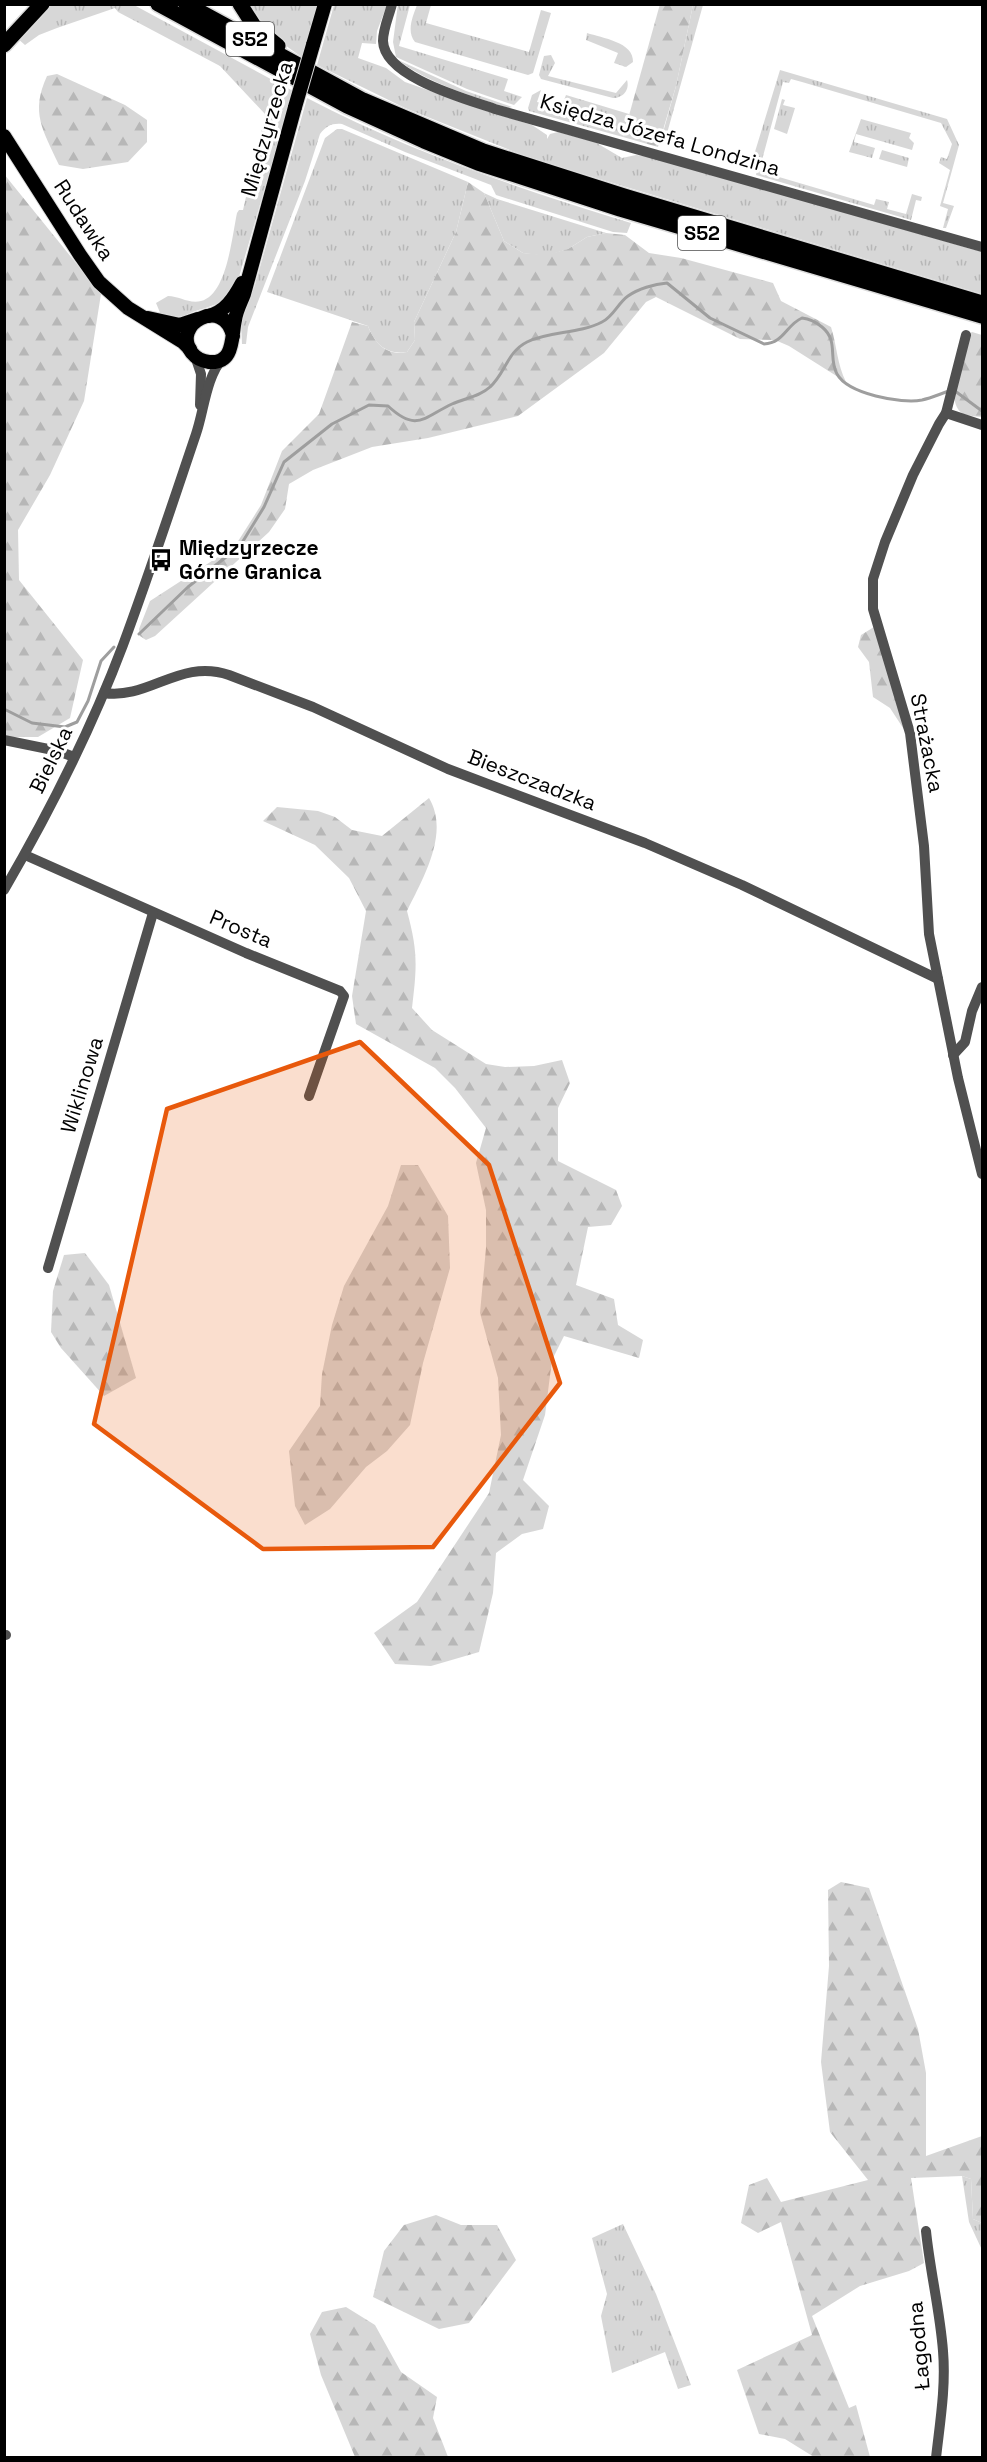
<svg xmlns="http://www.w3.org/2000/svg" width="987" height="2462" viewBox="0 0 987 2462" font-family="'Space Grotesk',sans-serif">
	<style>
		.grass { fill: url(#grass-tufts) }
		.forest { fill: url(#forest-firs) }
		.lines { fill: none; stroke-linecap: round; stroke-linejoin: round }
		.stream { stroke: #9e9e9e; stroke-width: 3 }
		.major-casing { stroke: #dbdbdb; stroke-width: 16 }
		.highway-casing { stroke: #dbdbdb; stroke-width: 18 }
		.minor { stroke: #505050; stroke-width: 10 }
		.major { stroke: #000; stroke-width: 14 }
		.highway { stroke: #000; stroke-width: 15 }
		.major-bridge-casing { stroke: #dbdbdb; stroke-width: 16; stroke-linecap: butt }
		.major-bridge { stroke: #000; stroke-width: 14 }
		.marked { fill: #e8590c; fill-opacity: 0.2; stroke: #e8590c; stroke-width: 4.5; stroke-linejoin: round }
		.labels { text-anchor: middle; stroke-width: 6; stroke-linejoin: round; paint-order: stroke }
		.shield { fill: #fff; stroke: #4c4c4c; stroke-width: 1.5 }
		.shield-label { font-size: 20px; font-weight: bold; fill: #000 }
		.street-label { font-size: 21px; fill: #000; stroke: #fff }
		.poi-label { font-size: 21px; font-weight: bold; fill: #000; stroke: #fff; text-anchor: start }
	</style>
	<defs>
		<pattern id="grass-tufts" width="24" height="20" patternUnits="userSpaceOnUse" patternTransform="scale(1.5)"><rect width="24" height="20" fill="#d7d7d7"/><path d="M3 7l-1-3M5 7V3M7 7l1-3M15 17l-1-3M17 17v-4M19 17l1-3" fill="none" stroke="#b7b7b7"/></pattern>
		<pattern id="forest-firs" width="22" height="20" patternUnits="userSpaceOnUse" patternTransform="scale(1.5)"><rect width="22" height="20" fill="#d7d7d7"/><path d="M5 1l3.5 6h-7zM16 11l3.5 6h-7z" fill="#b7b7b7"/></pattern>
	</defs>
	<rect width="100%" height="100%" fill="#fff"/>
	<g class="grass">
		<polygon points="398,4 410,5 399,46 508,79 504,91 522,97 514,105 467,89 396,57 393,42"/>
		<path d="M 50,5 L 134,5 L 293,91 L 239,277 C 230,298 223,303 202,309 C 181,315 185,320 161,315 L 156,303 L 168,296 C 179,296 189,304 201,301 C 227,295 232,236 237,213 L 239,210 L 243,210 L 265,114 L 220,66 L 118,12 L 115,8 L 57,28 L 39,35 L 25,45 L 17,38 Z"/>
		<path d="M 246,5 L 318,5 L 302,57 C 280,42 261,27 246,5 Z"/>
		<polygon points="334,5 387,5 377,31 376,44 362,43 358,58 386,68 405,82 487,111 532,125 547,135 547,139 550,134 558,132 595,142 622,158 636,155 658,158 982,252 982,294 530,158 405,108 317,65"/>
		<path d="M 417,5 L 431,5 L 426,23 L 529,52 L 541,10 L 551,13 L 533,73 L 528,75 L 415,42 C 406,31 413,16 417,5 Z"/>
		<polygon points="693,5 703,5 664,144 660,143 676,86"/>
		<path d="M 587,33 C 602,38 634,42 633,62 L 626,67 L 614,63 L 618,53 L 586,40 Z"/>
		<path d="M 551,55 L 555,63 L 548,76 L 616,93 L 627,80 C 630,90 623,98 613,98 L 541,79 L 539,75 L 544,56 Z"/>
		<path d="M 398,60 L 466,91 L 512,107 L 509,108 C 471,96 430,84 398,60 Z"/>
		<polygon points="780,70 947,119 959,145 943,203 954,206 946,228 943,228 948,209 940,206 950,170 939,163 941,157 947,159 952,144 941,123 802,82 791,79 789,83 783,82 759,171 874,205 876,199 889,202 887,209 906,214 912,194 922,197 921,201 916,200 911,220 756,175 759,159 754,158 754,155"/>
		<polygon points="541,90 537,102 561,108 566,95 629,114 623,137 529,111 528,108 532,95"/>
		<path d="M 307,98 C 410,152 520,189 631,223 L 627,233 L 613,232 L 496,195 L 491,185 L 405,152 L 342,124 C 332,123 326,126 320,134 L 305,181 L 248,327 L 246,344 L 242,344 L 241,321 L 255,285 Z"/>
		<polygon points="782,99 785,100 783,105 795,108 787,134 774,129"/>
		<polygon points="861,119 911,133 909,138 914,143 912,150 856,134 854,142 875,148 872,158 849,152"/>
		<path d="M 337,129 L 342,129 L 468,182 L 456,232 L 414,322 L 415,340 L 407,352 C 386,355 375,344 368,326 L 267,292 L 325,138 Z"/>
		<polygon points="882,150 909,158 907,167 879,159"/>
		<polygon points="484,193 497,199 606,233 587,237 568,249 546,256 523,253 504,241"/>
		<polygon points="962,2176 971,2179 973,2219 982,2223 982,2250 969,2222"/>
		<polygon points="623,2224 656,2294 691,2385 678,2389 665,2352 612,2373 601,2316 607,2294 592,2238"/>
	</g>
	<g class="forest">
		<polygon points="660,4 693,5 676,86 658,147 623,137"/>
		<path d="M 57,74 L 125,105 L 147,120 L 147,142 L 128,162 L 83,169 L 59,165 C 43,130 30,113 47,76 Z"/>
		<polygon points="4,174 101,294 84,401 50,475 18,530 19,580 83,660 70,718 38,737 5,737"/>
		<path d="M 468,182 L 484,193 L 504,241 L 523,253 L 546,255 L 568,249 L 587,237 L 606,233 L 625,235 L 649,253 L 681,258 L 773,283 L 781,301 L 831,327 C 837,346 837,364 846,382 L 789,346 L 775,340 L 740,339 L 656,297 L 646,302 L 604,353 L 518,416 L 428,438 L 372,447 L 313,470 L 289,484 L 285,509 L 269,532 L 155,636 L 146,640 L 140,636 L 139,629 L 150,601 L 235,546 L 261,505 L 282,451 L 319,414 L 352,322 L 368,326 C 375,344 387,356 407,352 L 415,340 L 414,322 L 456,232 Z"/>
		<path d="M 972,332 L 982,335 L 982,417 C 966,415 958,417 954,398 L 969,334 Z"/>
		<polygon points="874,627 907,734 890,708 873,697 869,662 858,647 861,635"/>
		<path d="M 429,798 C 450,833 423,878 407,911 C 418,951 417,967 412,1008 L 432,1030 L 486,1064 L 505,1067 L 534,1066 L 562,1060 L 570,1083 L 558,1108 L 558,1161 L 616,1190 L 622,1206 L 611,1225 L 588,1227 L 576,1285 L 614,1299 L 618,1325 L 643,1340 L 639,1358 L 564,1336 L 552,1360 L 545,1415 L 523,1480 L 549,1506 L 543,1529 L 522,1534 L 496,1553 L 493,1593 L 479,1652 L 431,1666 L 395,1664 L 374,1633 L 417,1602 L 489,1493 L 501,1435 L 498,1378 L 480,1313 L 486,1248 L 486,1210 L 476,1163 L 486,1128 L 455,1088 L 435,1068 L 356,1024 L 352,996 L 366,911 L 349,878 L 315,845 L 263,821 L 277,807 L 318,811 L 335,817 L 352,830 L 382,836 Z"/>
		<polygon points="401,1165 418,1165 448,1216 450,1268 423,1363 410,1425 387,1451 366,1467 330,1509 305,1525 295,1506 289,1451 320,1406 322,1374 332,1325 344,1286 388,1206"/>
		<polygon points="85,1253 109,1285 136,1378 104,1396 61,1348 51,1332 53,1291 64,1255"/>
		<polygon points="841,1882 869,1888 918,2029 926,2073 926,2156 982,2136 982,2223 973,2219 971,2179 962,2176 911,2178 924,2263 909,2271 860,2286 812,2316 849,2408 856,2405 870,2457 814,2457 785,2439 759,2434 737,2370 812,2335 781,2222 758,2233 741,2223 749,2185 767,2178 781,2202 868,2180 830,2132 821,2062 829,1966 828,1890"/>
		<polygon points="436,2215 461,2225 497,2225 516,2260 469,2323 439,2329 373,2297 384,2251 404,2225"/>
		<polygon points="346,2307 375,2325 401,2372 437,2397 433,2418 448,2457 355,2457 321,2375 310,2334 322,2312"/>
	</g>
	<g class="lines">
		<g class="stream">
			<polyline points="955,391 982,411"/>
			<path d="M 139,634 L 188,587 L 240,546 L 264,507 L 284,462 L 332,424 L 369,405 L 388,406 C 417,433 424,417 452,404 C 465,398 479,397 490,387 C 505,374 507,352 527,342 C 549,331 579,334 602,322 C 613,317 618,303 628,296 C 638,289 654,284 667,283 L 710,318 L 764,344 C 784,343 786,325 802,318 C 810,319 816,322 822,327 C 839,341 828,358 837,374 C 848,394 901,404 922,400 C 931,398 940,394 949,391"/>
			<polyline points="4,709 32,723 65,727 77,722 88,701 101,661 114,647"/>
		</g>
		<g class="major-casing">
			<g id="major">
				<polyline points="313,45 325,4"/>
				<polyline points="4,136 80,255 99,282 128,308 183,342 190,349"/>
				<path d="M 208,316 C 225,312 234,298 242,283"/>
				<polyline points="148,318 180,325 198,319"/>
				<path d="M 233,336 C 224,295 170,324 192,353 C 196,358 202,361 209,362 C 235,364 231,337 235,320 C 236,311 241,302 244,294 L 295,107"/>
			</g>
		</g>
		<g class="highway-casing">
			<g id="highway">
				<polyline points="158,4 347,106 424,141 478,163 620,209 982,316"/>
				<polyline points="186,4 363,100 483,151 624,196 982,303"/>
				<polyline points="240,4 254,26 278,46"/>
				<polyline points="4,45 42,4"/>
			</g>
		</g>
		<g class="minor">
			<path d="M 392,4 C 389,16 383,29 383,41 C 384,77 466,99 495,109 L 982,247"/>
			<polyline points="966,335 946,413 939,424 913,475 885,542 873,579 873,609 910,733 924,846 929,934 958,1078 982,1174"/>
			<polyline points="195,356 201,374 200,405"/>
			<polyline points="946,413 982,425"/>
			<path d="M 104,693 C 149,700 180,658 229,675 L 313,707 L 448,769 L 645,843 L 742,885 L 938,979"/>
			<polyline points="4,740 58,751 74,757"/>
			<polyline points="25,855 246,953 340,991 344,996 309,1096"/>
			<path d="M 4,890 C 50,811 91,730 123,645 C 149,575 172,505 196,434 C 204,411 206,377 223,358"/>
			<polyline points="953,1055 965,1042 972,1011 982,987"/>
			<polyline points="48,1268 153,913"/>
			<polyline points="4,1635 6,1635"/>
			<path d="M 926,2231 C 930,2271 940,2311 943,2351 C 946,2387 940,2422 936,2458"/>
		</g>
		<use href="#major" class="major"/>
		<use href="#highway" class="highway"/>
		<g class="major-bridge-casing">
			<polyline id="major-bridge" points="295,107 313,45"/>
		</g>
		<use href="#major-bridge" class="major-bridge"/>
	</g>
	<path class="marked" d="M 360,1042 L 489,1165 L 560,1383 L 433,1547 L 263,1549 L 94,1424 L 167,1109 Z"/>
	<defs>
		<g id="bus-bare" transform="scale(1.8)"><path d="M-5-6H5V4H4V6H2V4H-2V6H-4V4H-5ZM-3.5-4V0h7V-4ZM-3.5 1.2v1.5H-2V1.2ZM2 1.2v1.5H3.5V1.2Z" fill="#000" stroke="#fff" stroke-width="2.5" paint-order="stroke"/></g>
	</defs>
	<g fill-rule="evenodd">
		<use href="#bus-bare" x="161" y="560"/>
	</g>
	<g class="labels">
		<g class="shield">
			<rect x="226" y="22" width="48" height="34" rx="4.5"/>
			<rect x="678" y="216" width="48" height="34" rx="4.5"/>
		</g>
		<g class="shield-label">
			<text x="250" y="46">S52</text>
			<text x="702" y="240">S52</text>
		</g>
		<g class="street-label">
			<text transform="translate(267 129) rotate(-74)" y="7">Międzyrzecka</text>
			<text transform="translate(660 135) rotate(16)" y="7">Księdza Józefa Londzina</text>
			<text transform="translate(84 220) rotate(57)" y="7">Rudawka</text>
			<text transform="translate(927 743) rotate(79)" y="7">Strażacka</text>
			<text transform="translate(51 760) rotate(-64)" y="7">Bielska</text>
			<text transform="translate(532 780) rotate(21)" y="7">Bieszczadzka</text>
			<text transform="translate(241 929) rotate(23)" y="7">Prosta</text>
			<text transform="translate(82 1085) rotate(-73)" y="7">Wiklinowa</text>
			<text transform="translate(919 2346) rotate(-95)" y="7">Łagodna</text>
		</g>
		<g class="poi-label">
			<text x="179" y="555">Międzyrzecze<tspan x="179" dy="24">Górne Granica</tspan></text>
		</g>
	</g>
	<rect width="987" height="2462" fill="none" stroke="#000000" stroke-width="12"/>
</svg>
